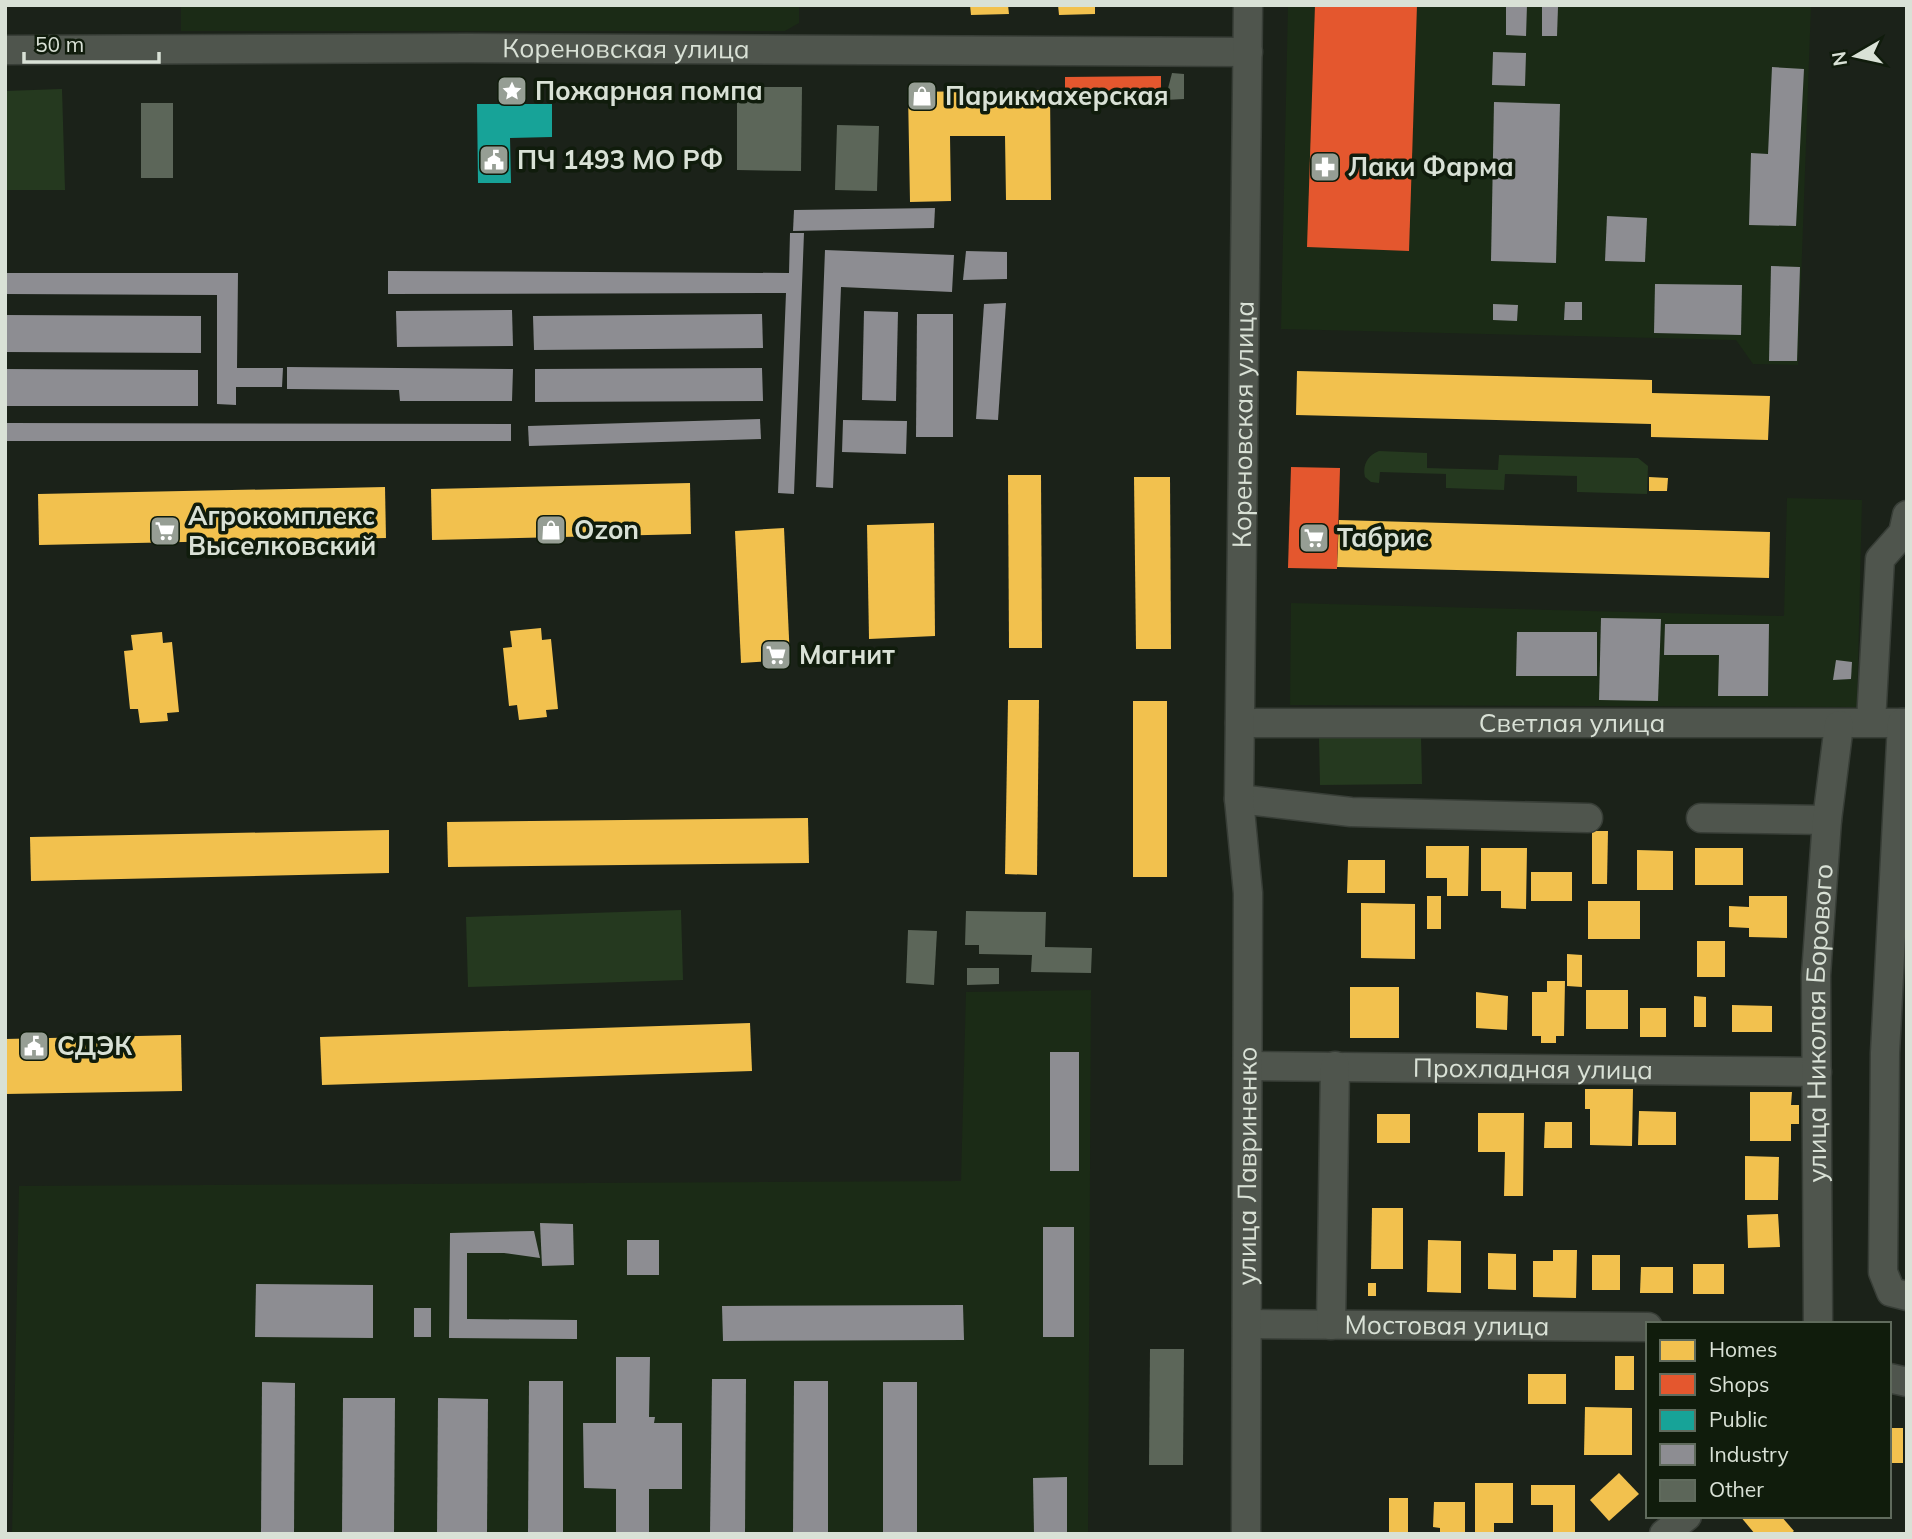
<svg xmlns="http://www.w3.org/2000/svg" width="1912" height="1539" viewBox="0 0 1912 1539" font-family="Mulish,sans-serif">
	<style>
		.built { fill: #1b2b16 }
		.green { fill: #25391f }
		.homes { fill: #f2c14e }
		.shops { fill: #e4572e }
		.public { fill: #17a398 }
		.industry { fill: #8d8d92 }
		.building { fill: #5c6659 }
		.lines { fill: none; stroke-linecap: round; stroke-linejoin: round }
		.minor-casing { stroke: #383e37; stroke-width: 31 }
		.minor { stroke: #4f554d; stroke-width: 28 }
		.labels { text-anchor: middle; stroke-width: 7; stroke-linejoin: round; paint-order: stroke }
		.street-label { font-size: 26px; fill: #d9e1d6; stroke: #101c0c }
		.poi-label { font-size: 26px; font-weight: bold; fill: #d9e1d6; stroke: #101c0c; text-anchor: start }
	</style>
	<rect width="100%" height="100%" fill="#1b2219"/>
	<g class="built">
		<polygon points="181,5 799,5 799,23 785,31 181,31"/>
		<polygon points="1288,5 1811,5 1798,365 1753,364 1736,340 1281,329"/>
		<polygon points="1787,498 1862,500 1857,707 1290,705 1291,603 1784,616"/>
		<polygon points="1091,990 1088,1534 12,1534 19,1186 961,1181 966,992"/>
	</g>
	<g class="green">
		<polygon points="62,89 65,190 5,190 5,91"/>
		<path d="M 1379,451 L 1427,453 L 1427,468 L 1498,470 L 1499,455 L 1638,458 L 1648,466 L 1647,494 L 1577,492 L 1577,476 L 1505,474 L 1504,490 L 1446,488 L 1446,474 L 1380,472 L 1379,483 L 1371,482 L 1365,477 C 1362,465 1368,455 1379,451 Z"/>
		<polygon points="1421,736 1422,784 1320,785 1319,737"/>
		<polygon points="681,910 683,980 468,987 466,917"/>
	</g>
	<g class="homes">
		<polygon points="970,5 1008,5 1009,14 971,15"/>
		<polygon points="1058,5 1095,5 1095,14 1059,15"/>
		<polygon points="1050,90 1051,200 1006,200 1005,136 950,136 951,201 910,202 908,92"/>
		<polygon points="1297,371 1652,380 1652,393 1770,396 1768,440 1651,437 1651,424 1296,415"/>
		<polygon points="1008,475 1041,475 1042,648 1009,648"/>
		<polygon points="1134,477 1170,477 1171,649 1136,649"/>
		<polygon points="1649,477 1668,478 1667,491 1649,491"/>
		<polygon points="690,483 691,534 432,540 431,489"/>
		<polygon points="385,487 386,538 39,545 38,494"/>
		<polygon points="1339,520 1770,532 1769,578 1337,567"/>
		<polygon points="934,523 935,636 869,639 867,525"/>
		<polygon points="784,528 790,660 741,663 735,531"/>
		<polygon points="541,628 542,640 551,639 558,709 546,710 547,717 519,720 517,705 509,706 503,648 512,647 510,631"/>
		<polygon points="162,632 163,643 172,642 179,712 167,713 168,721 140,723 138,709 130,709 124,651 133,650 131,635"/>
		<polygon points="1008,700 1039,700 1037,875 1005,874"/>
		<rect x="1133" y="701" width="34" height="176"/>
		<polygon points="808,818 809,863 448,867 447,822"/>
		<polygon points="389,830 389,873 31,881 30,837"/>
		<polygon points="1592,831 1608,831 1607,884 1592,884"/>
		<polygon points="1426,846 1469,846 1468,896 1447,896 1447,878 1426,878"/>
		<polygon points="1481,848 1527,848 1526,909 1501,908 1501,891 1481,891"/>
		<rect x="1695" y="848" width="48" height="37"/>
		<polygon points="1637,850 1673,851 1673,890 1637,890"/>
		<polygon points="1348,860 1385,860 1385,893 1347,893"/>
		<rect x="1531" y="872" width="41" height="29"/>
		<rect x="1427" y="896" width="14" height="33"/>
		<polygon points="1749,896 1787,896 1787,938 1749,937 1749,928 1729,927 1729,906 1749,907"/>
		<rect x="1588" y="901" width="52" height="38"/>
		<polygon points="1361,903 1415,904 1415,959 1361,958"/>
		<rect x="1697" y="941" width="28" height="36"/>
		<polygon points="1567,954 1582,955 1582,987 1567,986"/>
		<polygon points="1547,981 1565,981 1564,1036 1556,1036 1556,1043 1541,1043 1541,1036 1532,1036 1532,992 1547,992"/>
		<rect x="1350" y="987" width="49" height="51"/>
		<rect x="1586" y="990" width="42" height="39"/>
		<polygon points="1476,992 1508,996 1507,1030 1476,1028"/>
		<polygon points="1694,996 1706,997 1706,1027 1694,1027"/>
		<polygon points="1732,1005 1772,1006 1772,1032 1732,1032"/>
		<rect x="1640" y="1008" width="26" height="29"/>
		<polygon points="750,1023 752,1071 322,1085 320,1037"/>
		<polygon points="181,1035 182,1091 5,1094 5,1039"/>
		<polygon points="1585,1089 1633,1089 1632,1146 1590,1145 1590,1109 1585,1109"/>
		<polygon points="1750,1092 1792,1092 1791,1105 1799,1105 1799,1124 1791,1124 1791,1141 1750,1141"/>
		<polygon points="1639,1111 1676,1112 1676,1145 1638,1145"/>
		<polygon points="1478,1113 1524,1113 1523,1196 1504,1196 1505,1152 1478,1152"/>
		<rect x="1377" y="1114" width="33" height="29"/>
		<polygon points="1545,1122 1572,1122 1572,1148 1544,1148"/>
		<polygon points="1745,1156 1779,1157 1778,1200 1745,1200"/>
		<polygon points="1372,1208 1403,1208 1403,1269 1371,1269"/>
		<polygon points="1778,1214 1780,1247 1748,1248 1747,1215"/>
		<polygon points="1428,1240 1461,1241 1461,1293 1427,1292"/>
		<polygon points="1553,1250 1577,1250 1576,1298 1533,1297 1533,1261 1553,1261"/>
		<polygon points="1488,1253 1516,1254 1516,1290 1488,1289"/>
		<rect x="1592" y="1255" width="28" height="35"/>
		<rect x="1693" y="1264" width="31" height="30"/>
		<polygon points="1641,1267 1673,1267 1673,1293 1640,1293"/>
		<rect x="1368" y="1283" width="8" height="13"/>
		<rect x="1615" y="1356" width="19" height="34"/>
		<rect x="1528" y="1374" width="38" height="30"/>
		<polygon points="1585,1407 1632,1408 1632,1455 1584,1455"/>
		<rect x="1889" y="1428" width="14" height="35"/>
		<polygon points="1619,1473 1639,1494 1609,1521 1590,1500"/>
		<polygon points="1475,1483 1513,1483 1513,1523 1494,1523 1494,1534 1475,1534"/>
		<polygon points="1531,1485 1575,1485 1575,1534 1553,1534 1553,1505 1531,1505"/>
		<rect x="1389" y="1498" width="19" height="36"/>
		<polygon points="1434,1502 1465,1502 1465,1534 1440,1534 1440,1528 1433,1527"/>
		<polygon points="1740,1516 1781,1516 1794,1531 1790,1534 1755,1534"/>
	</g>
	<g class="shops">
		<polygon points="1315,5 1417,5 1409,251 1307,247"/>
		<polygon points="1161,76 1161,94 1065,95 1065,77"/>
		<polygon points="1291,467 1340,468 1337,569 1288,568"/>
	</g>
	<polygon class="public" points="477,104 552,104 552,137 510,138 511,183 478,183"/>
	<g class="industry">
		<polygon points="1506,5 1527,5 1526,36 1506,35"/>
		<polygon points="1542,7 1558,7 1557,36 1542,36"/>
		<polygon points="1493,52 1526,53 1525,86 1492,85"/>
		<polygon points="1772,67 1804,69 1796,226 1749,225 1751,153 1768,154"/>
		<polygon points="1494,102 1560,104 1556,263 1491,261"/>
		<polygon points="935,208 934,228 793,231 794,210"/>
		<polygon points="1607,216 1647,218 1645,262 1605,261"/>
		<polygon points="790,233 804,233 794,494 778,493 786,293 388,294 388,271 789,273"/>
		<polygon points="825,250 954,255 952,292 841,287 833,488 816,487"/>
		<polygon points="966,251 1007,252 1007,279 963,280"/>
		<polygon points="1771,266 1800,267 1797,361 1769,361"/>
		<polygon points="5,273 238,273 237,368 283,368 282,387 236,387 236,405 217,404 217,295 5,294"/>
		<polygon points="1655,284 1742,285 1741,335 1654,333"/>
		<polygon points="1565,302 1582,302 1582,320 1564,320"/>
		<polygon points="1006,303 998,420 976,419 984,304"/>
		<polygon points="1493,304 1518,305 1517,321 1493,320"/>
		<polygon points="512,310 513,346 397,347 396,311"/>
		<polygon points="864,311 898,312 896,401 862,400"/>
		<polygon points="762,314 763,348 534,350 533,316"/>
		<polygon points="917,314 953,314 953,437 916,437"/>
		<polygon points="5,315 201,316 201,353 5,352"/>
		<polygon points="287,367 513,369 512,401 400,401 399,390 287,389"/>
		<polygon points="762,368 763,401 535,402 535,369"/>
		<polygon points="5,369 198,370 198,406 5,406"/>
		<polygon points="760,419 761,439 529,446 528,426"/>
		<polygon points="843,420 907,421 906,454 842,452"/>
		<polygon points="5,423 511,424 511,441 5,441"/>
		<polygon points="1601,618 1661,619 1658,701 1599,700"/>
		<polygon points="1665,624 1769,624 1768,696 1718,696 1719,655 1664,655"/>
		<polygon points="1517,632 1597,632 1597,676 1516,676"/>
		<polygon points="1836,660 1852,662 1851,679 1833,680"/>
		<rect x="1050" y="1052" width="29" height="119"/>
		<polygon points="540,1223 573,1224 574,1265 542,1266"/>
		<rect x="1043" y="1227" width="31" height="110"/>
		<polygon points="534,1231 540,1258 504,1253 467,1253 467,1319 577,1320 577,1339 449,1338 450,1233"/>
		<rect x="627" y="1240" width="32" height="35"/>
		<polygon points="256,1284 373,1285 373,1338 255,1337"/>
		<polygon points="963,1305 964,1340 723,1341 722,1306"/>
		<rect x="414" y="1308" width="17" height="29"/>
		<polygon points="616,1357 650,1357 649,1417 655,1417 654,1423 682,1423 682,1489 649,1489 649,1534 616,1534 616,1489 584,1488 583,1423 616,1423"/>
		<polygon points="712,1379 746,1379 745,1534 710,1534"/>
		<polygon points="529,1381 563,1381 563,1534 528,1534"/>
		<polygon points="794,1381 828,1381 828,1534 793,1534"/>
		<polygon points="262,1382 295,1383 294,1534 261,1534"/>
		<rect x="883" y="1382" width="34" height="152"/>
		<polygon points="343,1398 395,1398 394,1534 342,1534"/>
		<polygon points="438,1398 488,1399 487,1534 437,1534"/>
		<polygon points="1067,1477 1067,1534 1034,1534 1033,1478"/>
	</g>
	<g class="building">
		<polygon points="1172,73 1184,74 1184,99 1165,100"/>
		<polygon points="737,87 802,87 801,171 737,170"/>
		<rect x="141" y="103" width="32" height="75"/>
		<polygon points="837,125 879,126 877,191 835,190"/>
		<polygon points="966,911 1046,912 1045,947 1092,948 1091,973 1031,972 1032,955 979,954 979,945 965,945"/>
		<polygon points="908,930 937,931 934,985 906,983"/>
		<polygon points="967,968 999,968 999,984 967,985"/>
		<polygon points="1150,1349 1184,1349 1183,1465 1149,1465"/>
	</g>
	<g class="lines">
		<g class="minor-casing">
			<g id="minor">
				<path id="s1" d="M 5,50 L 467,48 L 1248,52"/>
				<polyline points="1871,722 1880,559 1903,533 1907,515"/>
				<path id="s2" d="M 1240,723 L 1907,723"/>
				<polyline points="1902,723 1885,1053 1883,1272 1891,1292 1907,1296"/>
				<polyline points="1239,799 1351,812 1588,818"/>
				<polyline points="1701,818 1827,820"/>
				<path id="s3" d="M 1248,1066 L 1817,1072"/>
				<path id="s4" d="M 1247,1324 L 1648,1327"/>
				<path id="s5" d="M 1818,1324 L 1816,975 L 1827,820 L 1839,725"/>
				<polyline points="1331,1325 1335,1066"/>
				<polyline points="1889,1378 1907,1382"/>
				<path id="s6" d="M 1246,1534 L 1248,893 L 1239,799 L 1248,5"/>
				<polyline points="1664,1534 1687,1516"/>
			</g>
		</g>
		<use href="#minor" class="minor"/>
	</g>
	<defs>
		<g id="sight-square" transform="scale(1.575)"><rect x="-9" y="-9" width="18" height="18" rx="4" fill="#969e94" stroke="#101c0c"/><path d="M0-6L1.8-2.2L6-1.7L2.9 1.2L3.7 5.4L0 3.3L-3.7 5.4L-2.9 1.2L-6-1.7L-1.8-2.2Z" fill="#fff"/></g>
		<g id="shop-square" transform="scale(1.575)"><rect x="-9" y="-9" width="18" height="18" rx="4" fill="#969e94" stroke="#101c0c"/><path d="M-5-2.5h2.3a2.7 3.5 0 0 1 5.4 0H5L5.5 6h-11ZM-1.5-2.5h3a1.5 2.3 0 0 0-3 0Z" fill="#fff"/></g>
		<g id="civic-square" transform="scale(1.575)"><rect x="-9" y="-9" width="18" height="18" rx="4" fill="#969e94" stroke="#101c0c"/><path d="M-.6-6.5H3V-4.5H.6V-3L4-1V1h2V6H-6V1h2V-1L-.6-3ZM-1.2 2.5V6h2.4V2.5Z" fill="#fff"/></g>
		<g id="pharmacy-square" transform="scale(1.575)"><rect x="-9" y="-9" width="18" height="18" rx="4" fill="#969e94" stroke="#101c0c"/><path d="M-2-6h4v4h4v4h-4v4h-4v-4h-4v-4h4Z" fill="#fff"/></g>
		<g id="supermarket-square" transform="scale(1.575)"><rect x="-9" y="-9" width="18" height="18" rx="4" fill="#969e94" stroke="#101c0c"/><path d="M-6-5.5h2.5l.6 2H6L4.5 2H-2.5L-4.4-4H-6ZM-1.5 3.2a1.3 1.3 0 1 0 .1 0ZM3 3.2a1.3 1.3 0 1 0 .1 0Z" fill="#fff"/></g>
	</defs>
	<g fill-rule="evenodd">
		<use href="#sight-square" x="512" y="91"/>
		<use href="#shop-square" x="922" y="96"/>
		<use href="#civic-square" x="494" y="160"/>
		<use href="#pharmacy-square" x="1325" y="167"/>
		<use href="#shop-square" x="551" y="530"/>
		<use href="#supermarket-square" x="165" y="531"/>
		<use href="#supermarket-square" x="1314" y="538"/>
		<use href="#supermarket-square" x="776" y="655"/>
		<use href="#civic-square" x="34" y="1046"/>
	</g>
	<g class="labels">
		<g class="street-label">
			<text dy="9" stroke="none"><textPath href="#s1" startOffset="621">Кореновская улица</textPath></text>
			<text dy="9" stroke="none"><textPath href="#s6" startOffset="1110">Кореновская улица</textPath></text>
			<text dy="9" stroke="none"><textPath href="#s2" startOffset="332">Светлая улица</textPath></text>
			<text dy="9" stroke="none"><textPath href="#s5" startOffset="301">улица Николая Борового</textPath></text>
			<text dy="9" stroke="none"><textPath href="#s3" startOffset="285">Прохладная улица</textPath></text>
			<text dy="9" stroke="none"><textPath href="#s6" startOffset="368">улица Лавриненко</textPath></text>
			<text dy="9" stroke="none"><textPath href="#s4" startOffset="200">Мостовая улица</textPath></text>
		</g>
		<g class="poi-label">
			<text x="535" y="100">Пожарная помпа</text>
			<text x="945" y="105">Парикмахерская</text>
			<text x="517" y="169">ПЧ 1493 МО РФ</text>
			<text x="1348" y="176">Лаки Фарма</text>
			<text x="188" y="525">Агрокомплекс<tspan x="188" dy="30">Выселковский</tspan></text>
			<text x="574" y="539">Ozon</text>
			<text x="1337" y="547">Табрис</text>
			<text x="799" y="664">Магнит</text>
			<text x="57" y="1055">СДЭК</text>
		</g>
	</g>
	<rect width="1912" height="1539" fill="none" stroke="#d9e1d6" stroke-width="14"/>
	<rect x="1646" y="1322" width="245" height="196" fill="#101c0c" stroke="#606b5d" stroke-width="2"/>
	<rect x="1660" y="1340" width="35" height="21" fill="#f2c14e" stroke="#606b5d" stroke-width="2"/>
	<text x="1709" y="1357" font-size="21" fill="#d9e1d6">Homes</text>
	<rect x="1660" y="1374" width="35" height="21" fill="#e4572e" stroke="#606b5d" stroke-width="2"/>
	<text x="1709" y="1392" font-size="21" fill="#d9e1d6">Shops</text>
	<rect x="1660" y="1410" width="35" height="21" fill="#17a398" stroke="#606b5d" stroke-width="2"/>
	<text x="1709" y="1427" font-size="21" fill="#d9e1d6">Public</text>
	<rect x="1660" y="1444" width="35" height="21" fill="#8d8d92" stroke="#606b5d" stroke-width="2"/>
	<text x="1709" y="1462" font-size="21" fill="#d9e1d6">Industry</text>
	<rect x="1660" y="1480" width="35" height="21" fill="#5c6659" stroke="#606b5d" stroke-width="2"/>
	<text x="1709" y="1497" font-size="21" fill="#d9e1d6">Other</text>
	<g transform="translate(1856 56) rotate(261)" stroke="#101c0c" stroke-width="5" paint-order="stroke">
	<path d="M0-5L12 26L0 18L-12 26Z" fill="#d9e1d6"/>
	<text y="-10" font-size="19" font-weight="bold" text-anchor="middle" fill="#d9e1d6">N</text>
	</g>
	<path d="M24 52v10h135v-10" fill="none" stroke="#d9e1d6" stroke-width="3.5"/>
	<text x="35" y="52" font-size="21" fill="#d9e1d6" stroke="#101c0c" stroke-width="5" paint-order="stroke">50 m</text>
</svg>
